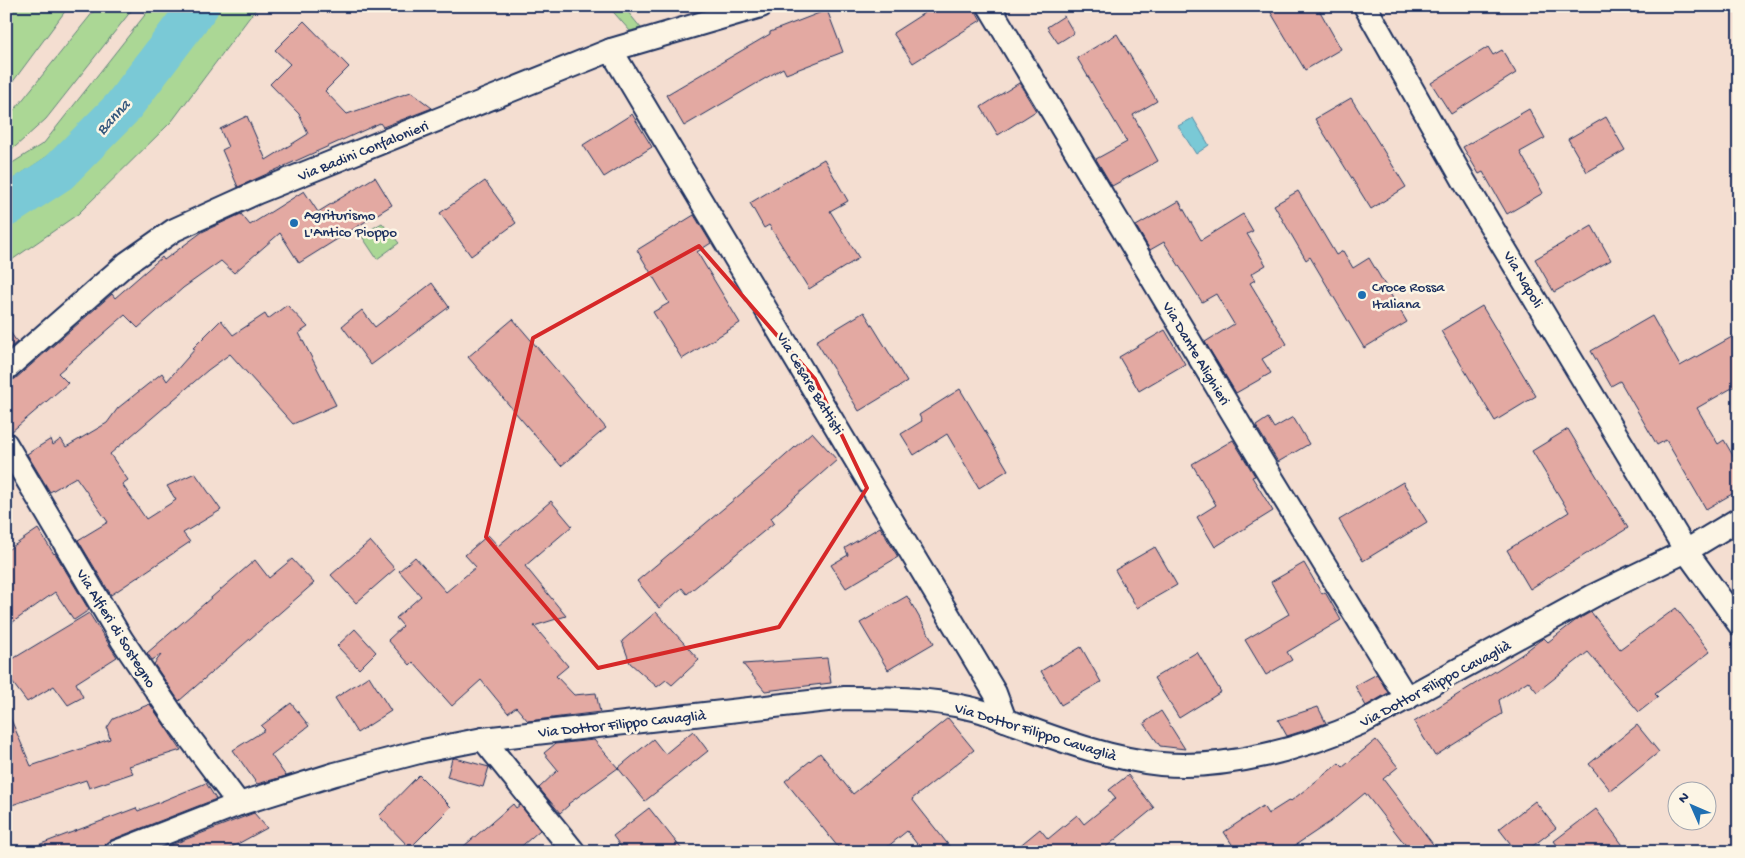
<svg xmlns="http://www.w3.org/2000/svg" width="1745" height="858" viewBox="0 0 1745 858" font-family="'Gochi Hand',sans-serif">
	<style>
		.green { fill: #abd795; stroke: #63837a }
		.water { fill: #7ac9d6; stroke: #548ba6 }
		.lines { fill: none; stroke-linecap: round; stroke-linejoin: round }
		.river { stroke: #7ac9d6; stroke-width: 40 }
		.building { fill: #e3a9a2; stroke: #1b2f5e }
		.minor-casing { stroke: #1b2f5e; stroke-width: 26 }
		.minor { stroke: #fcf5e5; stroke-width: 22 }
		.marked { fill: none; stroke: #d62828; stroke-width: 4; stroke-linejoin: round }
		.poi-dot { fill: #1f6fb2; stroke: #fcf5e5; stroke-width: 2 }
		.labels { text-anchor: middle; stroke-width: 5; stroke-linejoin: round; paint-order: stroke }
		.street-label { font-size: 15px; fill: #1b2f5e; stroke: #fcf5e5 }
		.poi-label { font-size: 15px; fill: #1b2f5e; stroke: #fcf5e5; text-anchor: start }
		.water-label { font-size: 16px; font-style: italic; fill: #33567c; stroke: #fcf5e5 }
	</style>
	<rect width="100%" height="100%" fill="#f4ded1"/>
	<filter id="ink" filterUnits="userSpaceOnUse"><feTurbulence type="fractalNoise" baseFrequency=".02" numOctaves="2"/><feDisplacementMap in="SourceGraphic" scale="10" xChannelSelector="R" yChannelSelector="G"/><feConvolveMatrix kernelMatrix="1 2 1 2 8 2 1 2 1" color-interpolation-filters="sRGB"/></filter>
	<g filter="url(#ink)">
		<g class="green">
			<polygon points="6,6 69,6 6,91"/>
			<polygon points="98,6 135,6 46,119 15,147 6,152 6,117 16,108"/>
			<polygon points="152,6 183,6 76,137 6,184 6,167 44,143"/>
			<polygon points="214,6 258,6 172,121 78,214 6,264 6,224 123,128"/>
			<polygon points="608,6 623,6 641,28 630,31"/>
			<polygon points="382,223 399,243 377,259 361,235"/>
		</g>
		<polygon class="water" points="1193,118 1209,145 1196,154 1178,126"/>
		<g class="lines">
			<polyline class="river" points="6,207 59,172 122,108 199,6"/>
		</g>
		<g class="building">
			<polygon points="935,6 973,6 981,20 913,63 893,33"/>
			<polygon points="1267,6 1317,6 1341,49 1305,70"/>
			<polygon points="827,10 843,52 786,74 783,68 684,126 666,95 770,34 770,32"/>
			<polygon points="1064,16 1074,33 1058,43 1047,27"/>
			<polygon points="304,21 349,67 325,91 347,114 411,92 432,108 383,127 380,123 238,187 222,150 228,147 220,129 247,116 266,160 308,134 299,114 270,84 290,64 275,50"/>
			<polygon points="1117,34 1157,101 1133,115 1158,161 1112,186 1096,159 1127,142 1077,58"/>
			<polygon points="1488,47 1493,55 1502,50 1516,73 1451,114 1431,83"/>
			<polygon points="1019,83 1036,111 998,135 981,107"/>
			<polygon points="1351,98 1406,187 1371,209 1315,119"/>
			<polygon points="1529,109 1545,138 1520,152 1543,193 1507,214 1483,172 1479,174 1463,147"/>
			<polygon points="632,114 652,147 604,177 583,145"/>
			<polygon points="1606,117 1625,150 1587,172 1568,139"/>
			<polygon points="824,159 848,201 830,211 859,258 809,289 769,225 764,228 750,203"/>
			<polygon points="375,177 392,205 299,263 280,233 234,273 221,261 183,288 138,328 125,315 58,373 68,383 11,432 6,431 6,382 15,379 112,294 115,298 162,257 164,260 202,232 241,214 250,225 304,191 318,212"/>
			<polygon points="485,181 516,223 471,256 440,213"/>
			<polygon points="1298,191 1336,255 1343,251 1353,268 1369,258 1407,322 1364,348 1310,257 1306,260 1274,205"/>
			<polygon points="1179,201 1201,240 1243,214 1253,231 1247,234 1266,265 1251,274 1255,280 1250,283 1287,344 1262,359 1271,373 1236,393 1205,342 1234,324 1216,294 1202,302 1164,242 1150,250 1136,226"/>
			<polygon points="694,215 711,243 697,252 740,323 682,359 653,312 669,303 637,250"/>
			<polygon points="1592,226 1611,260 1554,292 1535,259"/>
			<polygon points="432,283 449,307 371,365 342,326 362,310 375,327"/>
			<polygon points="287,305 308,327 299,333 336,405 293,424 230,354 208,370 110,454 128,480 122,484 146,519 176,500 167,486 195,473 221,510 183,533 190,542 111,595 78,540 108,522 76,477 50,492 27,454 51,439 53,445 61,439 66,447 107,423 118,408 162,373 167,381 195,349 193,348 221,320 233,335 265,314 268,319"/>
			<polygon points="1482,306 1536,396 1495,421 1441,331"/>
			<polygon points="864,312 907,382 859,411 816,341"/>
			<polygon points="1652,316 1680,366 1739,333 1739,384 1697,408 1718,444 1724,440 1739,466 1739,490 1706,509 1666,440 1657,445 1620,381 1611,386 1591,351"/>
			<polygon points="513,319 606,428 561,466 468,357"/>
			<polygon points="6,326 17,342 6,351"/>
			<polygon points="1165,330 1185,364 1139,391 1119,357"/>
			<polygon points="960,389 1008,470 979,488 947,434 914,455 901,434 922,421 919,415"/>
			<polygon points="1293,417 1309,444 1278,462 1256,426 1268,418 1274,428"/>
			<polygon points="1568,429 1628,528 1530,589 1507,550 1569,512 1532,451"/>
			<polygon points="812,432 837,460 771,518 774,523 687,594 682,588 659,608 637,581 767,472"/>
			<polygon points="1233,440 1255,476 1252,477 1273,511 1215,547 1197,517 1216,505 1192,464"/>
			<polygon points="1403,482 1427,522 1363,561 1339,520"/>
			<polygon points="551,501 572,526 525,566 566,616 534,626 568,666 556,676 574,695 596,693 600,712 528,721 516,707 508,713 481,680 452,706 413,662 410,665 388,640 403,626 396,618 421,596 399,571 415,557 446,592 476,567 465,555 488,535 498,546"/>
			<polygon points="880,527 898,557 846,588 831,565 848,555 845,548"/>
			<polygon points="38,529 54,554 55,553 89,610 74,620 55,592 6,627 6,551"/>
			<polygon points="370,541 395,569 356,603 331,575"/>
			<polygon points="1155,547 1177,585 1137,608 1115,570"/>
			<polygon points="292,559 314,583 179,701 154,664 161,655 152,660 147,653 255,560 269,578"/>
			<polygon points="1304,563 1322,594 1325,592 1341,620 1287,652 1292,660 1266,675 1245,640 1289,614 1271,582"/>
			<polygon points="907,596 934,643 888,670 860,623"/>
			<polygon points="1676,608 1710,652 1655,694 1658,697 1639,712 1588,652 1537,692 1528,681 1499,700 1502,714 1435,756 1414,722 1521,655 1539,641 1544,638 1548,642 1575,621 1591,612 1620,649"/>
			<polygon points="656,612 699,660 672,685 666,680 657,687 630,663 622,641"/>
			<polygon points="89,613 117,657 76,683 83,697 68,705 54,686 27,702 6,674 6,663"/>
			<polygon points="355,629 376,652 359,669 337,646"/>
			<polygon points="1081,647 1101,682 1061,705 1041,671"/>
			<polygon points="1197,652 1221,692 1179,718 1154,678"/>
			<polygon points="827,658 831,683 765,691 743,664"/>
			<polygon points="1377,674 1388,693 1366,706 1355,686"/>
			<polygon points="369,676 391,711 357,733 335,698"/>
			<polygon points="291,703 309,726 271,755 286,776 257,784 233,750 265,730 261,726"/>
			<polygon points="150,704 181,750 129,766 133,773 89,788 86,780 6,807 6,708 31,766 110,739 107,728 113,719"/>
			<polygon points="1318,707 1326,723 1312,728 1287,736 1278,720"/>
			<polygon points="1161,711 1185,749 1160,746 1144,723"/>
			<polygon points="948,718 974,750 912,799 954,852 923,852 907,831 881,852 842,852 785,781 820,753 853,794"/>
			<polygon points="1637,725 1659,752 1611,791 1589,764"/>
			<polygon points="693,731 708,751 645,801 618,768 653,739 665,754"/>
			<polygon points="594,740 618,768 568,804 569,805 560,813 539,788 558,770 544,753 555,744"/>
			<polygon points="1376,740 1398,767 1383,779 1439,852 1411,852 1365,793 1330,822 1285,852 1237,852 1224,832 1263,806 1268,814 1290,800 1291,801 1339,763 1343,767"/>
			<polygon points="455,758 489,767 483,787 447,777 452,759"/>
			<polygon points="419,775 451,807 410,848 379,816"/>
			<polygon points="1128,775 1154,808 1100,852 1012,852 1040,829 1048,839 1077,815 1084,824 1116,798 1109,790"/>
			<polygon points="206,783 216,799 111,840 106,844 103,852 25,852 25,850 136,808 138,811"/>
			<polygon points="1535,801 1556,828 1525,852 1517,852 1499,829"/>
			<polygon points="513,804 516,808 520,805 540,830 515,852 457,852"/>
			<polygon points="649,808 684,852 625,852 613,836"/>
			<polygon points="1596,809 1628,852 1562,852 1554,841"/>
			<polygon points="254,813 267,828 223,852 153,852"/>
		</g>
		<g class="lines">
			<g class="minor-casing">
				<g id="minor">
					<polyline points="989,6 1262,462 1407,699"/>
					<polyline points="1365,6 1464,181 1686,551 1739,624"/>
					<polyline points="611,50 995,693 1005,720"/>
					<polyline points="6,369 127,263 174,230 258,192 611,50 761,6"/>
					<polyline points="6,444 122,640 177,721 239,804"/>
					<polyline points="483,739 574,852"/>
					<path d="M 116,852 L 239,804 L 335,774 L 423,751 L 483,739 L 845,698 C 886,698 928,698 969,708 C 986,711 1003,720 1019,725 C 1065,742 1112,759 1161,764 C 1225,770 1306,748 1363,722 L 1593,596 L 1686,551 L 1739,519"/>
				</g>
			</g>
			<use href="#minor" class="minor"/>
		</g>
	</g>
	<path class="marked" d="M 699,246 L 815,379 L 867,488 L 779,627 L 598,668 L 486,537 L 533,338 Z"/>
	<g class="poi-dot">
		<circle cx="294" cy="223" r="5"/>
		<circle cx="1362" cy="295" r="5"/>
	</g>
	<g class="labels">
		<g class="street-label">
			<text transform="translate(363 150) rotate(-22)" y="5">Via Badini Confalonieri</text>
			<text transform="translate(1524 279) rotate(59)" y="5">Via Napoli</text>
			<text transform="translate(1197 353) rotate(59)" y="5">Via Dante Alighieri</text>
			<text transform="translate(811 383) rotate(59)" y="5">Via Cesare Battisti</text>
			<text transform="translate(117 628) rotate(58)" y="5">Via Alfieri di Sostegno</text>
			<text transform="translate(1435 683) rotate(-28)" y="5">Via Dottor Filippo Cavaglià</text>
			<text transform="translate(622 723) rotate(-6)" y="5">Via Dottor Filippo Cavaglià</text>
			<text transform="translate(1036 731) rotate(17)" y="5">Via Dottor Filippo Cavaglià</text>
		</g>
		<g class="poi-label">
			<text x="304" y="219">Agriturismo<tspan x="304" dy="17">L'Antico Pioppo</tspan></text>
			<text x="1372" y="291">Croce Rossa<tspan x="1372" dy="17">Italiana</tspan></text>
		</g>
		<g class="water-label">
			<text transform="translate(112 116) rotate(-47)" y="6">Banna</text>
		</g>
	</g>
	<rect width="1745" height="858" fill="none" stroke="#fcf5e5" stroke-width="25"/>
	<rect x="12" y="12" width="1720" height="833" fill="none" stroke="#1b2f5e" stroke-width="2" filter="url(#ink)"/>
	<g transform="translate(1692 806) rotate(315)"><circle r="24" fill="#fcf5e5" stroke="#a2a6af"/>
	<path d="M0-4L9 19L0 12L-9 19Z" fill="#1f6fb2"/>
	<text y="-8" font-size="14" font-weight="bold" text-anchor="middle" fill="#1b2f5e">N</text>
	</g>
</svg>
